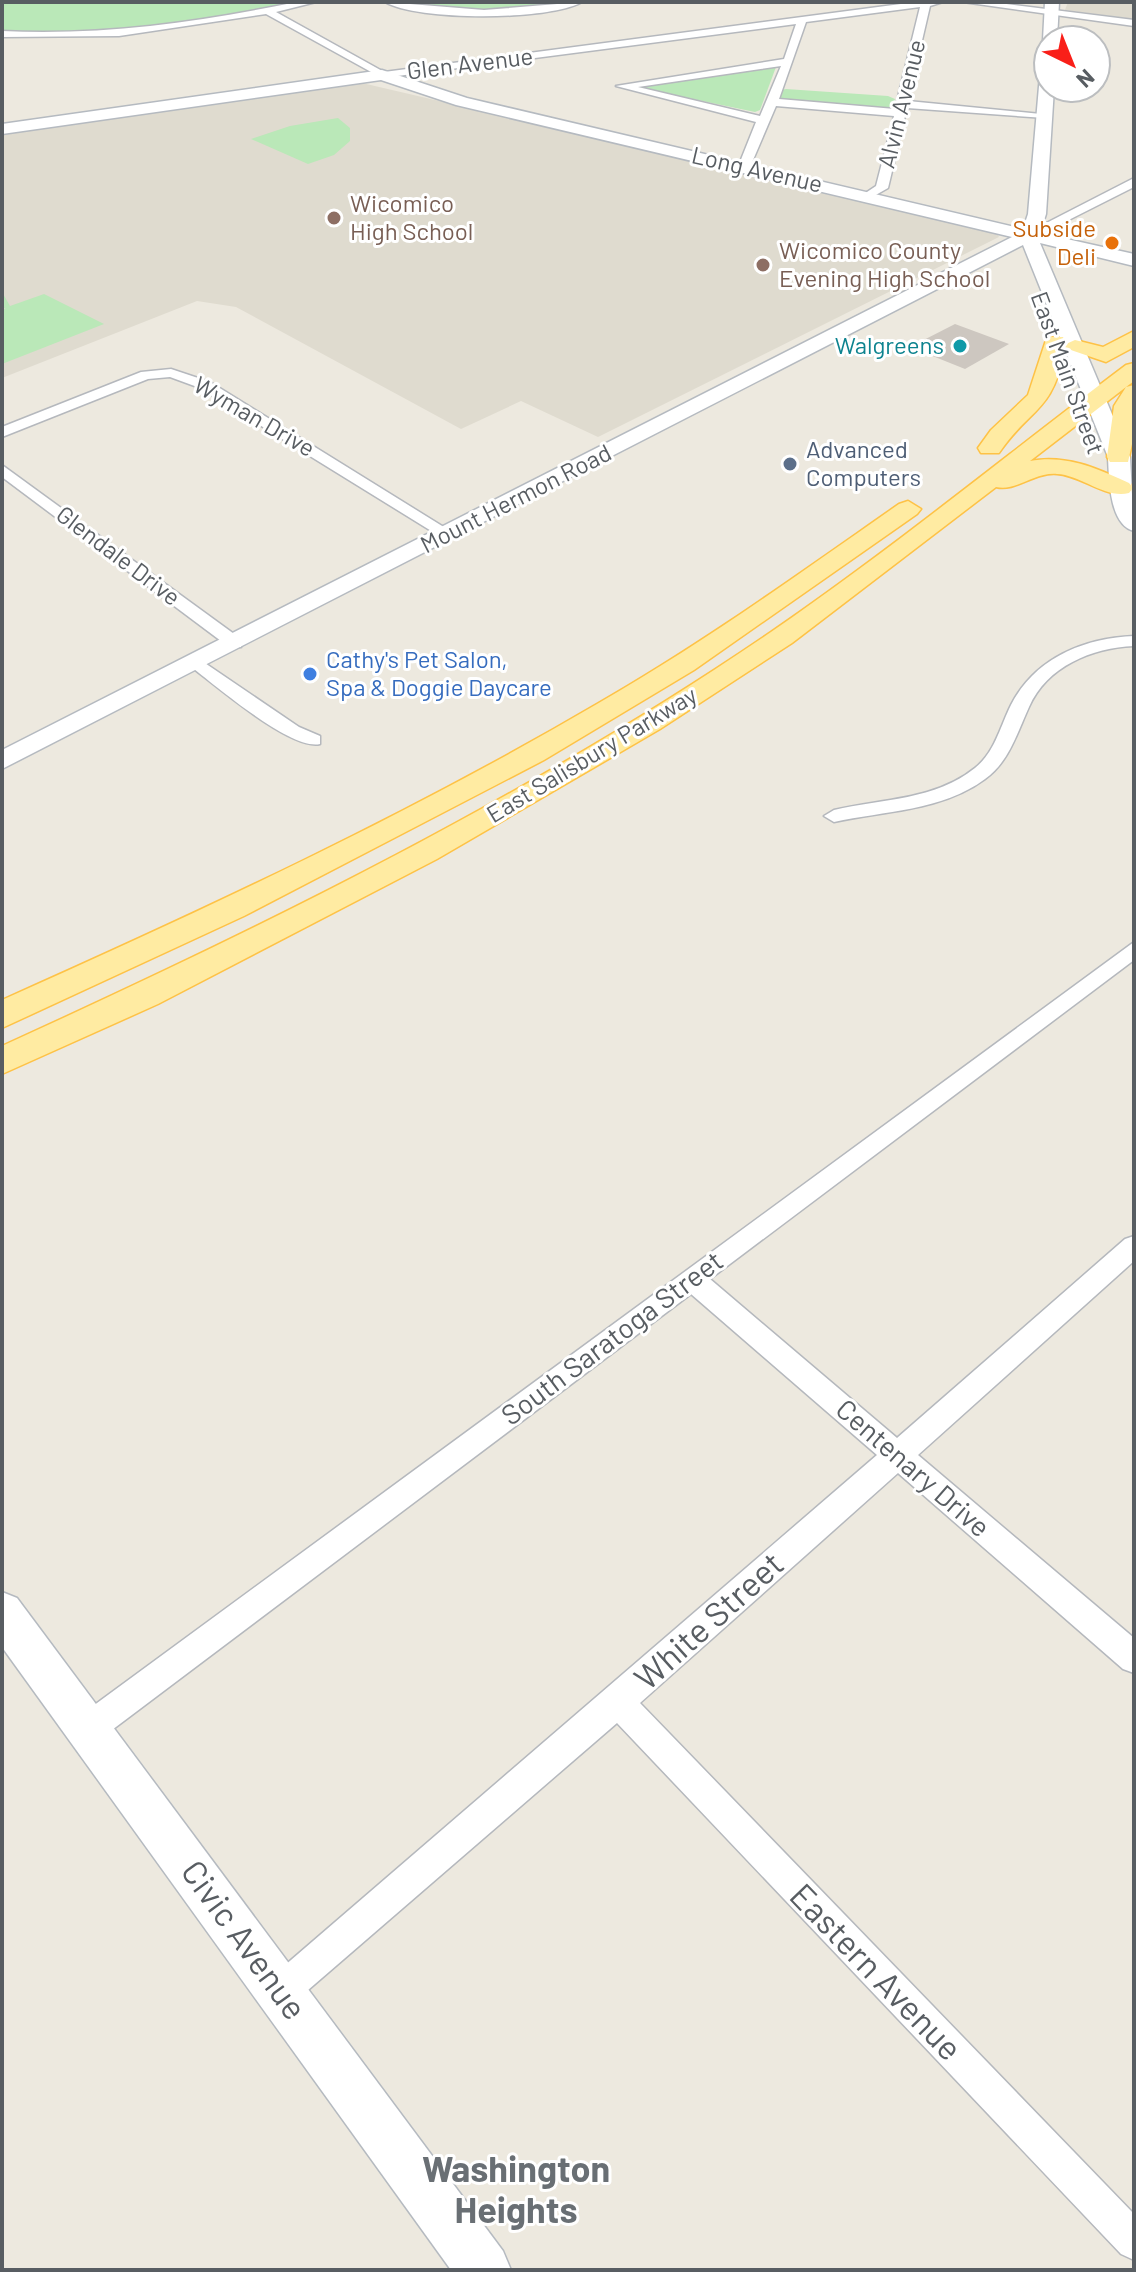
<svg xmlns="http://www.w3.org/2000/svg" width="1136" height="2272" viewBox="0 0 1136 2272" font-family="Barlow,sans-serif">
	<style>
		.education { fill: #dfdbcf }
		.green { fill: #bae8b8 }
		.building { fill: #cdc7c0 }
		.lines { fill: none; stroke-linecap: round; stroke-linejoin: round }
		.street-casing { stroke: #b5b8bd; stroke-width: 3 }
		.secondary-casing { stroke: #b5bac0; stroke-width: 3 }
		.primary-casing { stroke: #fec246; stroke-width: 3 }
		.street { fill: #fff; fill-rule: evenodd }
		.secondary { fill: #fff; fill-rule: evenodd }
		.primary { fill: #ffeba2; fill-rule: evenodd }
		.education-dot { fill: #8d6e63; stroke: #fff; stroke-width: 3 }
		.food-dot { fill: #e8710a; stroke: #fff; stroke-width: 3 }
		.culture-dot { fill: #0f9aa8; stroke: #fff; stroke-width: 3 }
		.service-dot { fill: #5c6f8a; stroke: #fff; stroke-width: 3 }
		.shop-dot { fill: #3f7fe0; stroke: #fff; stroke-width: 3 }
		.labels { text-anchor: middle; stroke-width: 6; stroke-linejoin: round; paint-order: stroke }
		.far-street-label { font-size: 24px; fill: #585d62; stroke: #fff }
		.far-education-label { font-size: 24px; fill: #785e54; stroke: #fff; text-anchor: start }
		.far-food-label { font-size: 24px; fill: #c56008; stroke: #fff; text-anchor: end }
		.far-culture-label { font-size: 24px; fill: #0d838f; stroke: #fff; text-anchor: end }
		.far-service-label { font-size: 24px; fill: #4e5e75; stroke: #fff; text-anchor: start }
		.far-shop-label { font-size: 24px; fill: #366cbe; stroke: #fff; text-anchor: start }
		.street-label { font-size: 28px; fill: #585d62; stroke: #fff }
		.near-street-label { font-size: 34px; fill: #585d62; stroke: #fff }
		.near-neighbourhood-label { font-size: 36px; font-weight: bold; fill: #696f74; stroke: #fff }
	</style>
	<rect width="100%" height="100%" fill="#ede9df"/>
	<g class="education">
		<polygon points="1068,2 1134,2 1134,19 1065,10"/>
		<polygon points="362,83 996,231 999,237 598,437 521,401 461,429 236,307 197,301 2,378 2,134"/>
	</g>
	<g class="green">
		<polygon points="2,2 302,2 262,13 107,34 2,32"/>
		<path d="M 403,2 L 565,2 C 512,16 456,12 403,2 Z"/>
		<polygon points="764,65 776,67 760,110 755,112 640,88 637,83"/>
		<polygon points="786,89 888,96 895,99 892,107 886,108 778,99 781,90"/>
		<polygon points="338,118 350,128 350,141 334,155 308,164 251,139 290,126"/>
		<polygon points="2,292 10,306 44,294 104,324 2,364 2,310 6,308 2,308"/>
	</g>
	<polygon class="building" points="955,324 1009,344 965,369 910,347"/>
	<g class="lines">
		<g class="street-casing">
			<g id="street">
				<path d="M 297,2 L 316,2 L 276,12 L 384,72 L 916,2 L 943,2 L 930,6 L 908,101 L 1051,115 L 1045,118 L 907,108 L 888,188 L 867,200 L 861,196 L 876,186 L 894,116 L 776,106 L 750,167 L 744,171 L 738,167 L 756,122 L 616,86 L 784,59 L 796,24 L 382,78 L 266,14 L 119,36 L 2,37 L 2,31 C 102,36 199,22 297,2 ZM 920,7 L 895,109 L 779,99 L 806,22 ZM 781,66 L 760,116 L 638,87 Z"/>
				<path d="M 385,2 L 484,10 L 582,2 C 549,21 417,21 385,2 Z"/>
				<polygon points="963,2 991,2 1134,20 1134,26"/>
				<polygon points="1134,178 1134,187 1033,238 1023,235"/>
				<polygon points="171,369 210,382 455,534 453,537 441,537 200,388 170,377 148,379 2,437 2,427 141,372"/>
				<polygon points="2,465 241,639 241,647 229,647 2,477"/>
				<path d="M 1134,636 L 1134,646 C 1092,648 1047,666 1029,707 C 1017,733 1009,762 985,779 C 942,811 884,811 834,822 L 824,816 L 834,810 C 881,799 936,800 975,768 C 995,752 1000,727 1011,705 C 1035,658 1084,638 1134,636 Z"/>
				<path d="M 196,657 L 299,727 L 320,736 L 320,744 C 291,751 214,684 190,666 L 187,662 Z"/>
				<polygon points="1134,942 1134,960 710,1279 897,1438 1125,1239 1134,1236 1134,1261 918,1455 1134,1638 1134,1673 1123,1669 898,1473 640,1703 1134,2214 1134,2260 1121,2254 617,1723 293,2003 281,2008 269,2003 264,1991 269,1979 877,1455 691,1294 100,1739 89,1744 78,1739 73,1728 78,1717"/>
			</g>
		</g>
		<g class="secondary-casing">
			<g id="secondary">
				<polygon points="1045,2 1059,2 1057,40 1048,40 1048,44 1043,40"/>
				<path d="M 1048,59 L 1048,88 L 1054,88 L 1046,214 L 1040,233 L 1134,254 L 1134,266 L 1040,243 L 1130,457 L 1134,531 C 1109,525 1109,478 1108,457 L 1023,245 L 2,769 L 2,750 L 1012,237 L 456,105 L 381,80 L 2,134 L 2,124 L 382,70 L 467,98 L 1023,229 L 1028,214 L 1041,63 Z"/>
				<polygon points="2,1592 17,1598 503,2251 511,2270 451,2270 2,1647"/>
			</g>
		</g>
		<g class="primary-casing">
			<g id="primary">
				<path d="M 1134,331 L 1134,347 L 1106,362 L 1065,348 C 1053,414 1030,407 999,453 L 981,453 L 978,448 L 991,430 L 1028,395 L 1047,337 L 1063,337 L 1066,344 L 1075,340 L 1103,347 Z"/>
				<path d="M 1134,363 L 1134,381 L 1126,387 L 1134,385 L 1134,435 L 1128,462 L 1110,462 L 1107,457 L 1114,406 L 1126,387 L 1030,461 C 1065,454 1097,468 1129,483 L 1133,488 L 1129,493 C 1105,499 1081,475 1057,474 C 1034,472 1016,492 996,487 L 792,643 L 660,729 L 437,859 L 158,1004 L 2,1074 L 2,1046 C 264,927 534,794 771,632 C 892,549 1009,453 1126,365 Z"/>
				<path d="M 908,501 L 921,509 L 917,514 L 694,670 L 544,760 L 244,916 L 2,1028 L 2,1000 C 204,910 406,816 597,704 C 702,644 800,573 899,504 Z"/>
			</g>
		</g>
		<use href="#street" class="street"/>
		<use href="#secondary" class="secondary"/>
		<use href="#primary" class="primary"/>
	</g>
	<g class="education-dot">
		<circle cx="334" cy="218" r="8"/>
		<circle cx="763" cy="265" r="8"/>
	</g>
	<circle class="food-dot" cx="1112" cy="243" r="8"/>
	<circle class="culture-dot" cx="960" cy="346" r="8"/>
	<circle class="service-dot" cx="790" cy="464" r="8"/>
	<circle class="shop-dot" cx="310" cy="674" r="8"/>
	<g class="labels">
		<g class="far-street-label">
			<text transform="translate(470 64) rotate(-7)" y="8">Glen Avenue</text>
			<text transform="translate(902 104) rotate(-76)" y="8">Alvin Avenue</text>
			<text transform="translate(757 170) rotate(13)" y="8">Long Avenue</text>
			<text transform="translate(1067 373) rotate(70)" y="8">East Main Street</text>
			<text transform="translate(254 417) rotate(30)" y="8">Wyman Drive</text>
			<text transform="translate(516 499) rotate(-27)" y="8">Mount Hermon Road</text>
			<text transform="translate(118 556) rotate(37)" y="8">Glendale Drive</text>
			<text transform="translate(592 755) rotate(-31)" y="8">East Salisbury Parkway</text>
		</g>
		<g class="far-education-label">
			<text x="350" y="212">Wicomico<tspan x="350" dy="28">High School</tspan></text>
			<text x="779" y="259">Wicomico County<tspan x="779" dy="28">Evening High School</tspan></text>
		</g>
		<g class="far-food-label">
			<text x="1096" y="237">Subside<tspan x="1096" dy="28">Deli</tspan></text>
		</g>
		<g class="far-culture-label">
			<text x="944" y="354">Walgreens</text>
		</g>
		<g class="far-service-label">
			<text x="806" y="458">Advanced<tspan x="806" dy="28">Computers</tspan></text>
		</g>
		<g class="far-shop-label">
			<text x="326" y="668">Cathy's Pet Salon,<tspan x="326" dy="28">Spa &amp; Doggie Daycare</tspan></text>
		</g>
		<g class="street-label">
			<text transform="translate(612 1338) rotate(-37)" y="10">South Saratoga Street</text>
			<text transform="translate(913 1468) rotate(41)" y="10">Centenary Drive</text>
		</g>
		<g class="near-street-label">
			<text transform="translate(709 1621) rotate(-42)" y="12">White Street</text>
			<text transform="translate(244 1940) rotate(54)" y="12">Civic Avenue</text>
			<text transform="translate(876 1972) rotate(46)" y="12">Eastern Avenue</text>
		</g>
		<g class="near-neighbourhood-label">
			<text x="516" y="2182">Washington<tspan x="516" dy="41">Heights</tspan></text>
		</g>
	</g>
	<rect width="1136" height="2272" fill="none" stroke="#585d62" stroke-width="8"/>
	<g transform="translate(1072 64) rotate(137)"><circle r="38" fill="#ffffff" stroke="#bcbec0" stroke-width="2"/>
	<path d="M0-6L14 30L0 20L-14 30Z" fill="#f91f19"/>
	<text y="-12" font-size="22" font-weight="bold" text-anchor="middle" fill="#585d62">N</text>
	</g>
</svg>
